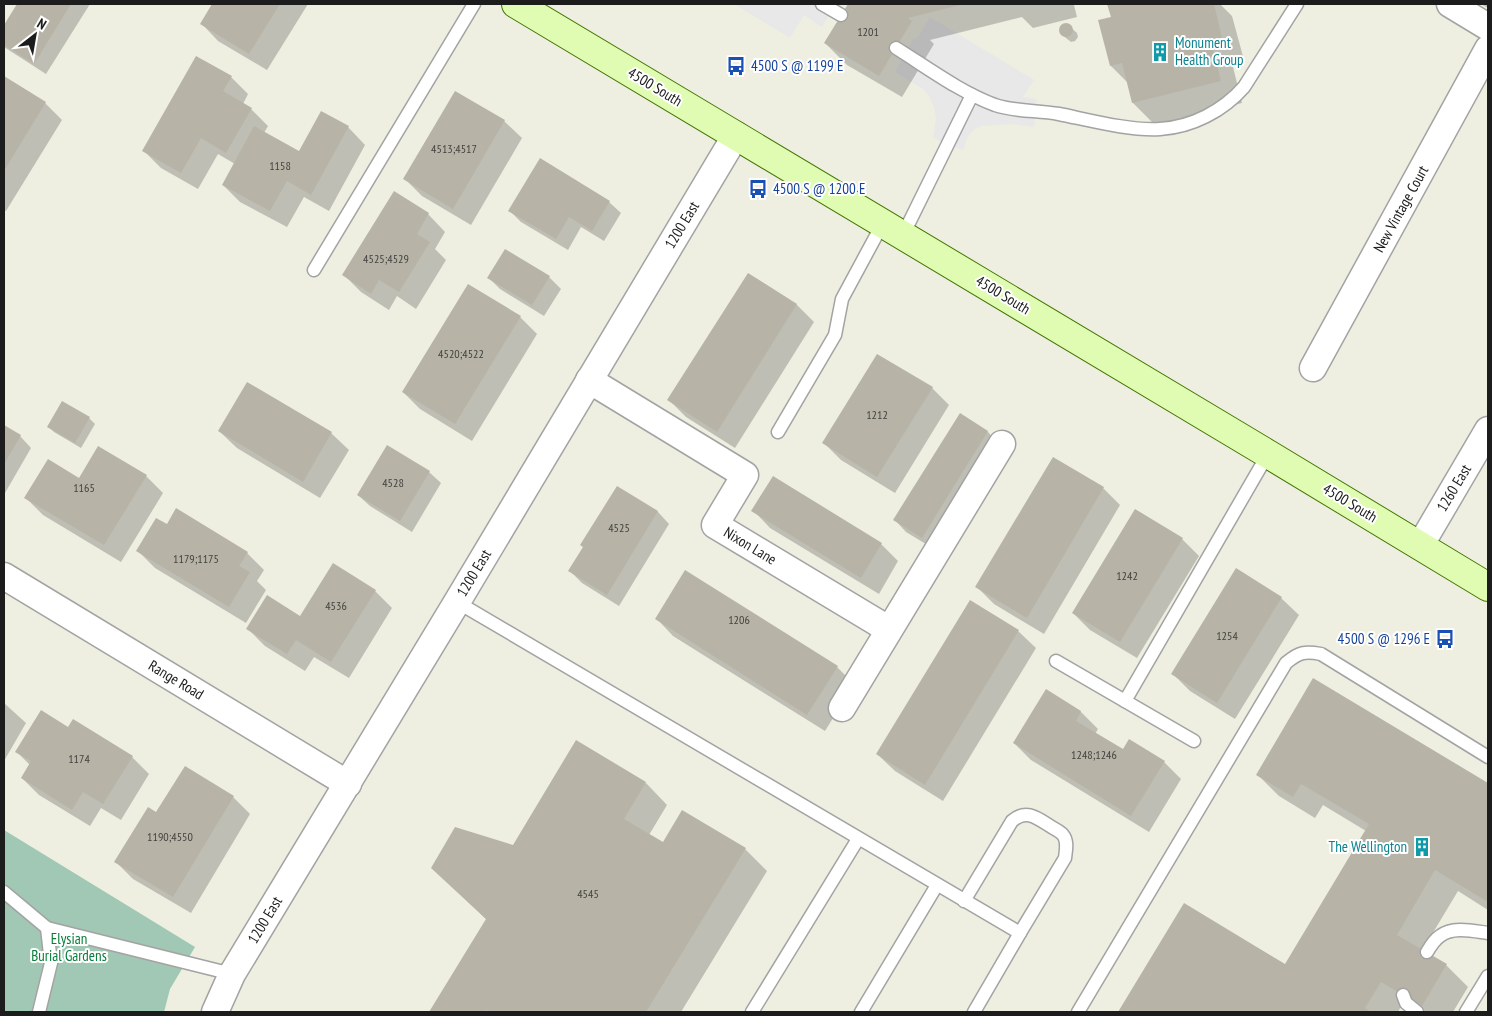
<svg xmlns="http://www.w3.org/2000/svg" width="1492" height="1016" viewBox="0 0 1492 1016" font-family="'PT Sans Narrow',sans-serif">
	<style>
		.cemetery { fill: #a1c8b4 }
		.parking { fill: #e8e8e8 }
		.shadow { fill: #0003 }
		.building { fill: #b7b4a7 }
		.lines { fill: none; stroke-linecap: round; stroke-linejoin: round }
		.service-casing { stroke: #a3a3a3; stroke-width: 15 }
		.minor-casing { stroke: #a3a3a3; stroke-width: 29 }
		.secondary-casing { stroke: #437700; stroke-width: 30 }
		.service { stroke: #fff; stroke-width: 12 }
		.minor { stroke: #fff; stroke-width: 26 }
		.secondary { stroke: #e0fcb2; stroke-width: 28 }
		.labels { text-anchor: middle; stroke-width: 4; stroke-linejoin: round; paint-order: stroke }
		.number-label { font-size: 12px; fill: #43423f }
		.culture-label { font-size: 15px; fill: #0d838f; stroke: #fff; text-anchor: start }
		.transit-label { font-size: 15px; fill: #164399; stroke: #fff; text-anchor: start }
		.street-label { font-size: 15px; fill: #1c1c1c; stroke: #fff }
		.park-label { font-size: 15px; fill: #067e38; stroke: #fff }
	</style>
	<rect width="100%" height="100%" fill="#eeeee1"/>
	<polygon class="cemetery" points="4,830 195,947 170,989 164,1012 4,1012"/>
	<g class="parking">
		<polygon points="734,4 836,4 822,27 804,15 790,38"/>
		<polygon points="930,17 1034,80 1023,97 1037,99 1034,127 1012,124 982,126 976,128 969,134 963,150 933,138 936,119 935,110 929,96 923,89 895,72 913,39 918,37"/>
	</g>
	<g class="shadow">
		<polygon points="18,4 90,4 46,74 4,47 4,28"/>
		<polygon points="214,4 308,4 267,70 218,41 201,23"/>
		<polygon points="849,4 1077,4 1074,5 1077,17 1033,28 1022,17 930,40 934,44 902,97 847,65 825,43"/>
		<polygon points="1109,4 1220,4 1232,16 1244,60 1232,63 1242,103 1155,125 1133,103 1128,83 1111,66 1112,18"/>
		<polygon points="1481,4 1488,4 1488,8"/>
		<polygon points="1067,24 1077,33 1078,37 1075,41 1071,42 1061,34 1060,29 1062,25"/>
		<polygon points="4,77 45,103 62,120 6,211 4,210"/>
		<polygon points="231,77 248,94 243,104 251,109 268,126 264,133 300,153 321,113 348,127 365,145 329,211 304,197 287,227 240,202 223,185 235,164 218,154 198,189 161,168 144,151"/>
		<polygon points="456,92 504,121 522,138 471,225 422,196 405,179"/>
		<polygon points="394,193 428,214 445,232 435,249 446,260 416,309 397,296 389,310 361,292 344,275"/>
		<polygon points="609,202 621,213 604,241 581,227 568,250 521,222 509,210"/>
		<polygon points="748,274 797,305 814,322 735,448 686,417 669,400"/>
		<polygon points="549,277 561,289 544,316 500,289 489,278"/>
		<polygon points="520,317 537,334 472,441 420,409 403,392"/>
		<polygon points="932,388 949,405 895,493 841,460 824,443"/>
		<polygon points="63,403 89,418 95,424 81,448 54,432 49,427"/>
		<polygon points="960,415 988,432 999,444 934,549 906,532 895,520"/>
		<polygon points="4,427 20,436 31,448 5,493"/>
		<polygon points="219,431 331,433 349,450 320,498 237,448"/>
		<polygon points="1053,459 1103,488 1120,505 1044,634 994,604 977,587"/>
		<polygon points="429,472 441,483 412,532 370,506 358,495"/>
		<polygon points="146,476 163,493 121,562 43,515 26,498 80,479"/>
		<polygon points="618,488 658,512 669,524 619,606 582,583 570,571"/>
		<polygon points="753,510 881,544 898,561 879,594 770,528"/>
		<polygon points="167,526 247,553 264,570 257,581 266,590 246,623 155,568 138,551"/>
		<polygon points="1182,539 1199,556 1137,658 1090,630 1073,613"/>
		<polygon points="375,591 392,608 349,678 314,657 305,671 265,646 248,629 300,617"/>
		<polygon points="1281,598 1299,615 1235,719 1190,691 1173,674"/>
		<polygon points="970,601 1018,631 1036,648 943,801 895,771 877,754"/>
		<polygon points="656,618 837,667 854,684 825,731 673,636"/>
		<polygon points="1314,680 1488,784 1488,910 1458,891 1422,951 1446,965 1468,987 1453,1012 1419,1012 1403,1003 1398,1012 1120,1012 1184,905 1286,965 1366,831 1323,805 1315,818 1279,796 1257,774"/>
		<polygon points="1046,691 1081,712 1098,729 1095,734 1124,751 1164,762 1181,779 1149,832 1031,760 1014,743"/>
		<polygon points="4,703 26,723 4,761"/>
		<polygon points="69,728 132,757 149,774 121,820 101,808 90,826 39,795 22,778 30,765 17,752"/>
		<polygon points="185,768 233,797 250,814 191,913 133,879 116,862 157,813"/>
		<polygon points="646,783 667,805 649,835 664,844 745,849 767,871 681,1012 431,1012 487,920 433,868 513,847"/>
	</g>
	<g class="building">
		<polygon points="17,4 71,4 34,64 4,45 4,25"/>
		<polygon points="212,4 280,4 249,54 200,24"/>
		<polygon points="848,4 964,4 908,18 912,21 879,76 824,43"/>
		<polygon points="1107,4 1214,4 1222,38 1211,41 1221,81 1132,103 1122,63 1110,66 1098,20 1111,17"/>
		<circle cx="1066" cy="30" r="7"/>
		<polygon points="196,56 232,76 223,91 252,108 226,153 201,138 181,173 142,151"/>
		<polygon points="4,76 46,102 4,171"/>
		<polygon points="455,91 505,120 453,209 403,179"/>
		<polygon points="321,111 349,126 311,195 287,181 270,211 222,185 254,126 299,151"/>
		<polygon points="540,158 610,201 592,231 569,217 556,239 508,211"/>
		<polygon points="394,191 429,213 417,234 430,242 399,292 379,280 371,294 342,275"/>
		<polygon points="505,249 550,276 532,305 487,278"/>
		<polygon points="748,273 797,304 717,432 667,400"/>
		<polygon points="468,284 521,316 455,424 402,392"/>
		<polygon points="877,354 933,387 877,477 822,443"/>
		<polygon points="247,382 332,432 303,482 218,431"/>
		<polygon points="62,401 90,417 75,443 47,427"/>
		<polygon points="960,413 988,431 922,538 893,520"/>
		<polygon points="4,425 21,435 4,464"/>
		<polygon points="387,445 430,471 400,521 357,495"/>
		<polygon points="98,446 147,475 104,545 24,498 48,459 79,478"/>
		<polygon points="1053,457 1104,487 1027,618 975,587"/>
		<polygon points="773,476 882,543 861,578 751,511"/>
		<polygon points="617,486 658,511 607,595 568,571 583,547 580,545"/>
		<polygon points="176,508 248,552 239,566 250,572 229,607 136,551 156,518 167,524"/>
		<polygon points="1135,509 1183,538 1120,642 1072,613"/>
		<polygon points="333,563 376,590 331,662 296,640 287,654 246,629 267,595 300,616"/>
		<polygon points="1236,568 1282,597 1217,703 1171,674"/>
		<polygon points="685,570 838,666 807,715 655,619"/>
		<polygon points="970,600 1019,630 925,785 876,754"/>
		<polygon points="1313,678 1488,783 1488,902 1435,870 1397,935 1447,964 1422,1006 1381,982 1365,1008 1371,1012 1118,1012 1184,903 1285,964 1369,824 1301,784 1293,797 1256,775"/>
		<polygon points="1046,689 1081,711 1076,721 1123,749 1129,739 1165,761 1131,816 1013,743"/>
		<polygon points="41,710 68,727 73,719 133,756 103,804 83,792 72,810 21,778 31,761 15,752"/>
		<polygon points="576,740 646,782 624,819 663,842 682,810 746,848 646,1012 490,1012 486,1010 485,1012 429,1012 486,919 431,868 455,827 513,845"/>
		<polygon points="185,766 234,796 173,897 114,862 148,807 156,812"/>
	</g>
	<g class="lines">
		<g class="service-casing">
			<g id="service">
				<polyline points="822,4 841,15"/>
				<path d="M 896,48 C 928,68 960,92 995,105 C 1016,112 1037,110 1059,114 C 1089,120 1130,131 1160,129 C 1192,127 1223,111 1244,87 L 1297,4"/>
				<polyline points="903,235 972,95"/>
				<polyline points="314,270 474,4"/>
				<polyline points="778,432 835,335 842,299 883,223"/>
				<polyline points="457,602 1020,933 974,1012"/>
				<polyline points="1056,661 1125,701"/>
				<polyline points="1194,741 1125,701 1268,454"/>
				<polyline points="4,892 47,928"/>
				<path d="M 964,901 L 1012,821 C 1026,809 1036,817 1050,826 C 1054,829 1060,831 1063,835 C 1068,841 1066,850 1065,858 L 1020,933"/>
				<path d="M 1427,952 C 1430,947 1434,940 1440,936 C 1453,926 1473,931 1488,933"/>
				<polyline points="1403,995 1406,1003 1417,1012"/>
				<polyline points="39,1012 51,963 47,928 232,974"/>
				<polyline points="752,1012 858,839"/>
				<polyline points="861,1012 937,885"/>
				<path d="M 1078,1012 L 1286,663 C 1299,652 1305,651 1321,654 L 1488,757"/>
				<polyline points="1466,1012 1488,976"/>
			</g>
		</g>
		<g class="minor-casing">
			<g id="minor">
				<polyline points="1450,4 1488,27"/>
				<polyline points="1313,368 1488,49"/>
				<polyline points="589,380 745,475 715,525 888,629"/>
				<polyline points="1420,546 1488,430"/>
				<polyline points="4,576 348,784"/>
				<polyline points="842,708 1002,444"/>
				<polyline points="215,1012 232,974 457,602 736,135"/>
			</g>
		</g>
		<g class="secondary-casing">
			<polyline id="secondary" points="516,4 1268,454 1488,587"/>
		</g>
		<use href="#service" class="service"/>
		<use href="#minor" class="minor"/>
		<use href="#secondary" class="secondary"/>
	</g>
	<defs>
		<g id="building-bare" transform="scale(1.5)"><path d="M-4-6H4V6H1V3H-1V6H-4ZM-2.5-4.3h1.7v1.8h-1.7ZM.8-4.3h1.7v1.8H.8ZM-2.5-1h1.7V.8h-1.7ZM.8-1h1.7V.8H.8Z" fill="#0f9aa8" stroke="#fff" stroke-width="2.5" paint-order="stroke"/></g>
		<g id="bus-bare" transform="scale(1.5)"><path d="M-5-6H5V4H4V6H2V4H-2V6H-4V4H-5ZM-3.5-4V0h7V-4ZM-3.5 1.2v1.5H-2V1.2ZM2 1.2v1.5H3.5V1.2Z" fill="#1a4fb4" stroke="#fff" stroke-width="2.5" paint-order="stroke"/></g>
	</defs>
	<g fill-rule="evenodd">
		<use href="#building-bare" x="1160" y="52"/>
		<use href="#bus-bare" x="736" y="66"/>
		<use href="#bus-bare" x="758" y="189"/>
		<use href="#bus-bare" x="1445" y="639"/>
		<use href="#building-bare" x="1422" y="847"/>
	</g>
	<g class="labels">
		<g class="number-label">
			<text x="868" y="36">1201</text>
			<text x="454" y="153">4513;4517</text>
			<text x="280" y="170">1158</text>
			<text x="386" y="263">4525;4529</text>
			<text x="461" y="358">4520;4522</text>
			<text x="877" y="419">1212</text>
			<text x="393" y="487">4528</text>
			<text x="84" y="492">1165</text>
			<text x="619" y="532">4525</text>
			<text x="196" y="563">1179;1175</text>
			<text x="1127" y="580">1242</text>
			<text x="336" y="610">4536</text>
			<text x="739" y="624">1206</text>
			<text x="1227" y="640">1254</text>
			<text x="1094" y="759">1248;1246</text>
			<text x="79" y="763">1174</text>
			<text x="170" y="841">1190;4550</text>
			<text x="588" y="898">4545</text>
		</g>
		<g class="culture-label">
			<text x="1175" y="48">Monument<tspan x="1175" dy="17">Health Group</tspan></text>
			<text x="1407" y="852" text-anchor="end">The Wellington</text>
		</g>
		<g class="transit-label">
			<text x="751" y="71">4500 S @ 1199 E</text>
			<text x="773" y="194">4500 S @ 1200 E</text>
			<text x="1430" y="644" text-anchor="end">4500 S @ 1296 E</text>
		</g>
		<g class="street-label">
			<text transform="translate(655 87) rotate(31)" y="5">4500 South</text>
			<text transform="translate(1401 209) rotate(-61)" y="5">New Vintage Court</text>
			<text transform="translate(682 225) rotate(-59)" y="5">1200 East</text>
			<text transform="translate(1003 295) rotate(31)" y="5">4500 South</text>
			<text transform="translate(1454 488) rotate(-59)" y="5">1260 East</text>
			<text transform="translate(1350 503) rotate(31)" y="5">4500 South</text>
			<text transform="translate(750 546) rotate(31)" y="5">Nixon Lane</text>
			<text transform="translate(474 573) rotate(-59)" y="5">1200 East</text>
			<text transform="translate(176 680) rotate(31)" y="5">Range Road</text>
			<text transform="translate(265 920) rotate(-59)" y="5">1200 East</text>
		</g>
		<g class="park-label">
			<text x="69" y="944">Elysian<tspan x="69" dy="17">Burial Gardens</tspan></text>
		</g>
	</g>
	<rect width="1492" height="1016" fill="none" stroke="#1c1c1c" stroke-width="10"/>
	<g transform="translate(35 35) rotate(31)" stroke="#ffffff" stroke-width="4" paint-order="stroke">
	<path d="M0-4L9 19L0 12L-9 19Z" fill="#1c1c1c"/>
	<text y="-8" font-size="14" font-weight="bold" text-anchor="middle" fill="#1c1c1c">N</text>
	</g>
</svg>
